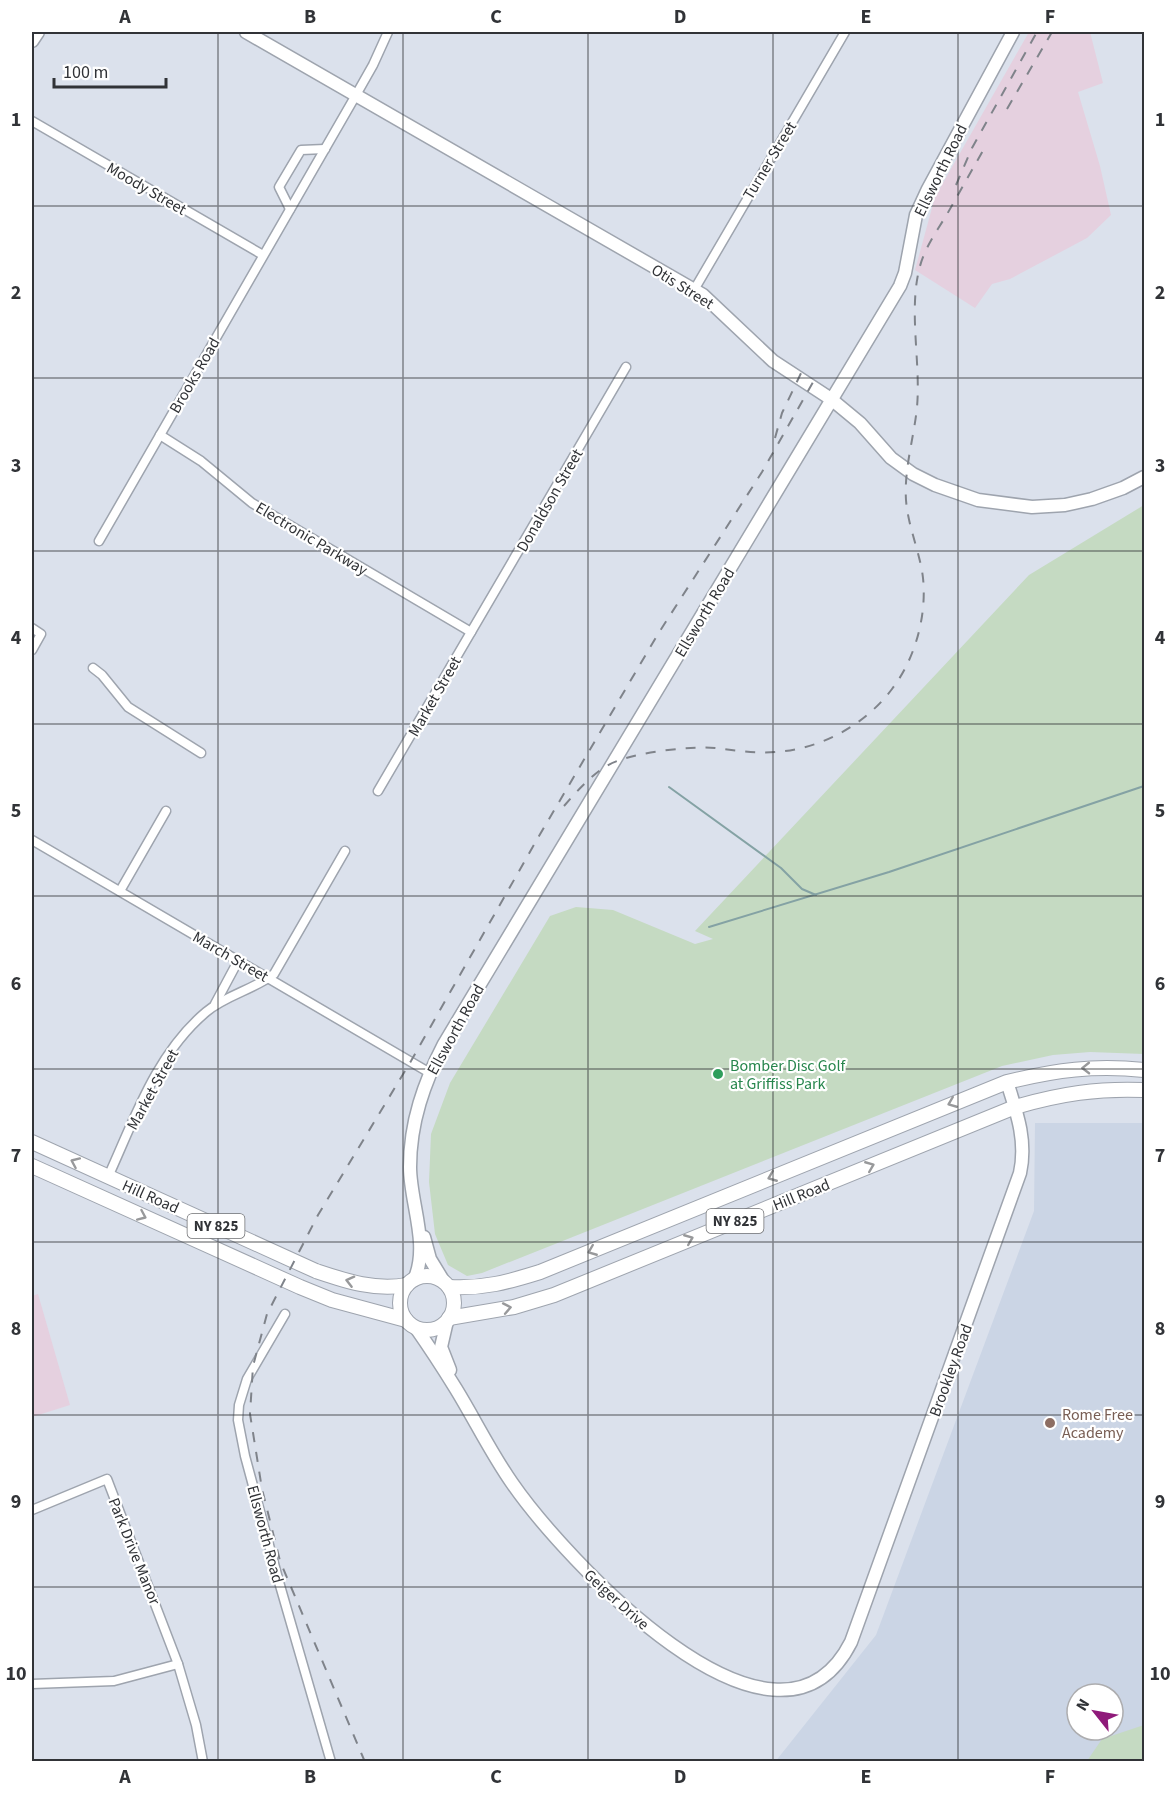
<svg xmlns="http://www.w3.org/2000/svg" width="1176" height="1793" viewBox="0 0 1176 1793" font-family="'Source Sans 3',sans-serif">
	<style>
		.industrial { fill: #e5d0df }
		.built { fill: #cbd5e5; fill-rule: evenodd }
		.green { fill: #c5dac2 }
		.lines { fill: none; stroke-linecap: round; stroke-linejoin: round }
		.stream { stroke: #84a2a4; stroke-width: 2 }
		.street-casing { stroke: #9ea4ae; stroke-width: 11 }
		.secondary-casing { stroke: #9ea4ae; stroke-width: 15 }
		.primary-casing { stroke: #9ea4ae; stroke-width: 16 }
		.street { stroke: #fff; stroke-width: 8 }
		.secondary { stroke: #fff; stroke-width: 12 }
		.primary { stroke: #fff; stroke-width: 14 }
		.rail { stroke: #7f838a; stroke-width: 2; stroke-dasharray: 10 10; stroke-linecap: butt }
		.oneway { stroke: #98999b }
		.grid { fill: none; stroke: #313337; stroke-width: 1.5; stroke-opacity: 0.55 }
		.leisure-dot { fill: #2e9e5b; stroke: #fff; stroke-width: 2 }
		.education-dot { fill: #8d6e63; stroke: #fff; stroke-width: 2 }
		.labels { text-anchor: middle; stroke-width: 4.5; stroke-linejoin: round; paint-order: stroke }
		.shield { fill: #fff; stroke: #6f7073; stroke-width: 1.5 }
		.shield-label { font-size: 15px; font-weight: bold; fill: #313337 }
		.street-label { font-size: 16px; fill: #313337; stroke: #fff }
		.leisure-label { font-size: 16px; fill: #27864d; stroke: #fff; text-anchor: start }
		.education-label { font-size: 16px; fill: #785e54; stroke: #fff; text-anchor: start }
		.neatline { fill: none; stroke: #313337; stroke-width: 2 }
		.grid-label { font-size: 20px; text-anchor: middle; font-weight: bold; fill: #313337 }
	</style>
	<rect width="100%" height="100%" fill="#dbe1ec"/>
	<g class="industrial">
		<polygon points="1029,32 1090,32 1103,83 1078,92 1100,166 1111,215 1087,238 1010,279 992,284 975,308 915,270 935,197"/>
		<polygon points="38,1294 70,1405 32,1417 32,1296"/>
	</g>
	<path class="built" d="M 1035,1123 L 1144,1123 L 1144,1761 L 775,1762 L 876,1635 L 1034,1211 ZM 1077,1694 L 1113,1694 L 1113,1730 L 1077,1730 Z"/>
	<g class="green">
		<polygon points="1144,505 1144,1054 1090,1052 1053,1055 1002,1066 482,1273 467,1276 448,1265 435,1234 429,1182 431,1134 450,1083 550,916 576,907 613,910 695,944 713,939 695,931 1029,575"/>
		<polygon points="1144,1725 1144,1761 1087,1761 1102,1739"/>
	</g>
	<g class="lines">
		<g class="stream">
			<polyline points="669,787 781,868 802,889 816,895"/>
			<polyline points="709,927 889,872 1144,786"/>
		</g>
		<g class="street-casing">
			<g id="street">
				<polyline points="32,121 263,255"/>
				<polyline points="290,209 279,187 301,150 325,149"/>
				<polyline points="694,290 845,32"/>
				<polyline points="160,435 201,461 252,503 471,632"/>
				<polyline points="99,541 356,95 373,65 388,32"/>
				<polyline points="32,628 41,634 32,650"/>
				<polyline points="93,668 102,675 128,707 201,753"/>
				<polyline points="378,791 626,367"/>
				<polyline points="32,840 430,1073"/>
				<polyline points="120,891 166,811"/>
				<polyline points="215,1004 238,961"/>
				<path d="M 108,1177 C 134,1120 156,1054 206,1012 C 226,995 253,990 274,974 L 345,851"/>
				<polyline points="285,1314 247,1379 239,1405 238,1420 245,1456 279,1582 331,1762"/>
				<polyline points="32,1510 107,1479 178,1664 196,1725 203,1762"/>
				<polyline points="32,1684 114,1681 178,1664"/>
			</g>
		</g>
		<g class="secondary-casing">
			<g id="secondary">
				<polyline points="246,32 703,295 773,361 831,399 860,423 891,458 913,474 935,485 978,500 1032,507 1065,505 1092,499 1123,488 1144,477"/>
				<polyline points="32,41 38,32"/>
				<polyline points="424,1237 430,1259 444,1282"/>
				<path d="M 414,1280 C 430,1245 410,1203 410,1167 C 410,1122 424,1083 444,1044 L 900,286 L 905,273 L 916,215 L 928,189 L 1013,32"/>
				<polyline points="447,1321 441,1347 450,1370"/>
				<path d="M 416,1328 C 430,1348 443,1368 456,1389 C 475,1420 491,1453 512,1483 C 561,1554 776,1790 851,1642 L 1020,1173 C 1027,1141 1017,1113 1007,1082"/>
			</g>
		</g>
		<g class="primary-casing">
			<g id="primary">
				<path d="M 32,1142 L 316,1271 C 346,1281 375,1291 407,1285"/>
				<polyline points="32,1166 300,1287 332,1300 406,1320"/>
				<circle cx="427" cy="1303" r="27"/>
				<path d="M 449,1287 C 483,1289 508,1282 540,1272 L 1007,1082 C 1056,1070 1094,1065 1144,1070"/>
				<path d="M 449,1318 L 514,1307 L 554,1295 L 1015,1107 C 1060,1094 1098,1088 1144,1090"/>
			</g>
		</g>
		<use href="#street" class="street"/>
		<use href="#secondary" class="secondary"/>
		<use href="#primary" class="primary"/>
		<g class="rail">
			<polyline points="1007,109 1052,32"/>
			<polyline points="956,185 972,148 1037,32"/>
			<polyline points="775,438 782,413 803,369"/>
			<path d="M 564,806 C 578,790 597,768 617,761 C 641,752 689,746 715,748 C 735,750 755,754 776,752 C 821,749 865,725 892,689 C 915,659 927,616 923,578 C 920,552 908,527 906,500 C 904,468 914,438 917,407 C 921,362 908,310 920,266 C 925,248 936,232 946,216 C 959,193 972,170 985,147"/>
			<polyline points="365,1762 280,1561 262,1489 250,1414 253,1366 267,1314 318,1215 411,1061 539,836 658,634 762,472 816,377"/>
		</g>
	</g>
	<defs><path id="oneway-chevron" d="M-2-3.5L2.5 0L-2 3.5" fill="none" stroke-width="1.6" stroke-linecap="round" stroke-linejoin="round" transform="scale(1.5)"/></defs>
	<g class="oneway">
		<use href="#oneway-chevron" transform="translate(1086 1068) rotate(179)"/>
		<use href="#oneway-chevron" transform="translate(952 1103) rotate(158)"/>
		<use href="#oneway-chevron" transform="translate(75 1162) rotate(-156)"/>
		<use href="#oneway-chevron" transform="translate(870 1166) rotate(-22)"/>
		<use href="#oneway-chevron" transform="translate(772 1177) rotate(158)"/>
		<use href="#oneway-chevron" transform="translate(142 1216) rotate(24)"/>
		<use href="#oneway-chevron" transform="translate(689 1239) rotate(-22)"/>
		<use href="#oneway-chevron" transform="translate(592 1251) rotate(158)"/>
		<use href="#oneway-chevron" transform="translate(350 1281) rotate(-166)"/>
		<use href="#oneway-chevron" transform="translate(507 1308) rotate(-11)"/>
	</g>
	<path class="grid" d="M 218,32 L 218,1762M 403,32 L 403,1762M 588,32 L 588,1762M 773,32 L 773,1762M 958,32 L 958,1762M 32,206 L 1144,206M 32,378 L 1144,378M 32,551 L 1144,551M 32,724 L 1144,724M 32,896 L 1144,896M 32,1069 L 1144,1069M 32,1242 L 1144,1242M 32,1415 L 1144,1415M 32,1587 L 1144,1587"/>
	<circle class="leisure-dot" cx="718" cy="1074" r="6"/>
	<circle class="education-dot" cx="1050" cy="1423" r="6"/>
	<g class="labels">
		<g class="shield">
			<rect x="706.5" y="1209" width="57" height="24" rx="4.5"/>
			<rect x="187.5" y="1214" width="57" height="24" rx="4.5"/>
		</g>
		<g class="shield-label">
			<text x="735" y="1226">NY 825</text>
			<text x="216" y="1231">NY 825</text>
		</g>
		<g class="street-label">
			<text transform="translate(769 160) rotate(-59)" y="6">Turner Street</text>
			<text transform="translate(940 170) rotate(-64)" y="6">Ellsworth Road</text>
			<text transform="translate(147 188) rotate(30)" y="6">Moody Street</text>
			<text transform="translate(683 286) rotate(32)" y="6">Otis Street</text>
			<text transform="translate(194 375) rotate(-60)" y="6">Brooks Road</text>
			<text transform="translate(549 500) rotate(-60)" y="6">Donaldson Street</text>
			<text transform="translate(312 538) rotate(31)" y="6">Electronic Parkway</text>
			<text transform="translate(704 612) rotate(-59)" y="6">Ellsworth Road</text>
			<text transform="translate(434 696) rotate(-60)" y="6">Market Street</text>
			<text transform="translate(231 956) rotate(30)" y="6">March Street</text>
			<text transform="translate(455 1029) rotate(-61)" y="6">Ellsworth Road</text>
			<text transform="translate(152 1089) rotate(-61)" y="6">Market Street</text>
			<text transform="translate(801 1194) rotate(-22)" y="6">Hill Road</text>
			<text transform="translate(151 1196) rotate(24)" y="6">Hill Road</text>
			<text transform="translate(950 1370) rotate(-70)" y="6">Brookley Road</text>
			<text transform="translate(266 1534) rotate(75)" y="6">Ellsworth Road</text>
			<text transform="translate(135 1551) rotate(68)" y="6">Park Drive Manor</text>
			<text transform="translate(617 1599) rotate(42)" y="6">Geiger Drive</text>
		</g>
		<g class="leisure-label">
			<text x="730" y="1071">Bomber Disc Golf<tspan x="730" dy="18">at Griffiss Park</tspan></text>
		</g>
		<g class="education-label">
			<text x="1062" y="1420">Rome Free<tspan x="1062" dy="18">Academy</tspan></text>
		</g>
	</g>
	<rect width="1176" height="1793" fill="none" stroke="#ffffff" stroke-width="66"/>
	<g transform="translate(1095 1712) rotate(301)"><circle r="28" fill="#ffffff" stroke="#adadaf" stroke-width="1.5"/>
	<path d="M0-4.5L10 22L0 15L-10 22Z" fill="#8f1a7a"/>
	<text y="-9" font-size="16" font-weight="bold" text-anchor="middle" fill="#313337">N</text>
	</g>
	<path d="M54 78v9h112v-9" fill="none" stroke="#313337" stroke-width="3"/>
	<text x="63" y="78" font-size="18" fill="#313337" stroke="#ffffff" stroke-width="4.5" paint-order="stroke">100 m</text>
	<rect x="33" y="33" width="1110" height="1727" class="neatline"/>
	<g class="grid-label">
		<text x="125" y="23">A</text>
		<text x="310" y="23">B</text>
		<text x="496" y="23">C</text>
		<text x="680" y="23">D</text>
		<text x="866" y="23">E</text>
		<text x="1050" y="23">F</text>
		<text x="16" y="126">1</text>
		<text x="1160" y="126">1</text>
		<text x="16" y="299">2</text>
		<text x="1160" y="299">2</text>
		<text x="16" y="472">3</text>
		<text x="1160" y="472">3</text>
		<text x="16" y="644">4</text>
		<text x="1160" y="644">4</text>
		<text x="16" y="817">5</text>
		<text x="1160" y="817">5</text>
		<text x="16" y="990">6</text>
		<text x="1160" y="990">6</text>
		<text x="16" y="1162">7</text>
		<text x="1160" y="1162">7</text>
		<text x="16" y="1335">8</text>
		<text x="1160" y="1335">8</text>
		<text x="16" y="1508">9</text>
		<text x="1160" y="1508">9</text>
		<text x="16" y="1680">10</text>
		<text x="1160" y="1680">10</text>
		<text x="125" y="1783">A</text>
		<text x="310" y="1783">B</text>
		<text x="496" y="1783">C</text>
		<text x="680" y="1783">D</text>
		<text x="866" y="1783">E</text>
		<text x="1050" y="1783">F</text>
	</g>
</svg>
